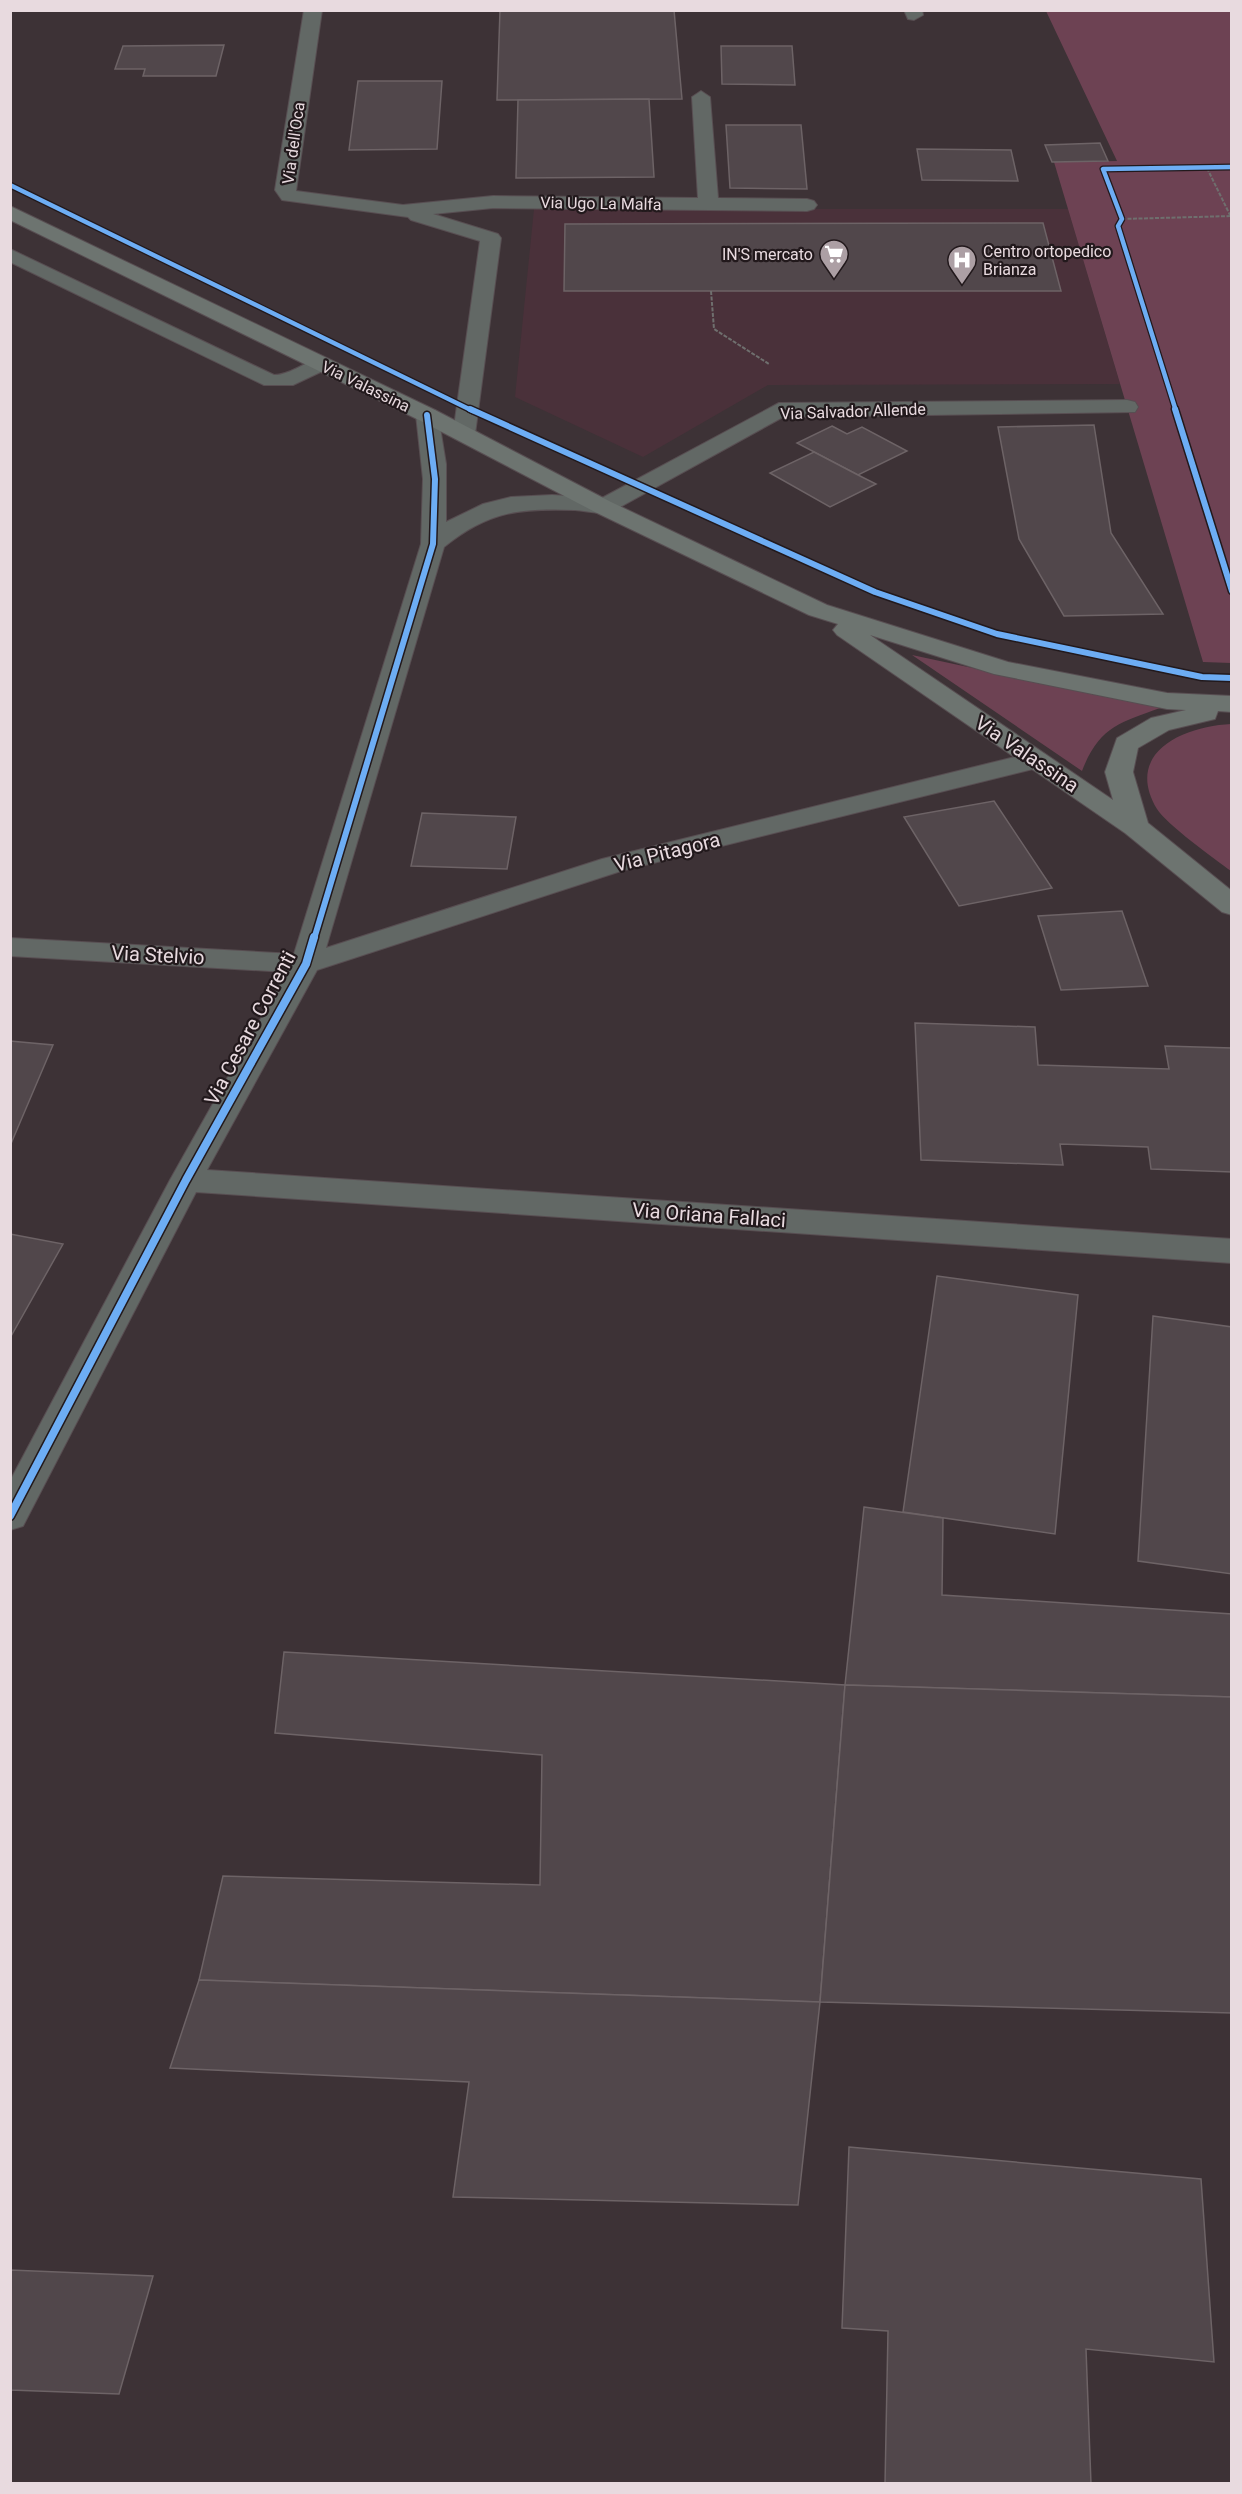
<svg xmlns="http://www.w3.org/2000/svg" width="1242" height="2494" viewBox="0 0 1242 2494" font-family="Roboto,sans-serif">
	<style>
		.built { fill: #4a313a }
		.green { fill: #6d4253 }
		.building { fill: #51474b; stroke: #6d6366; stroke-width: 1.5 }
		.lines { fill: none; stroke-linecap: round; stroke-linejoin: round }
		.lane-casing { stroke: #584e52; stroke-width: 2 }
		.street-casing { stroke: #584e52; stroke-width: 2 }
		.secondary-casing { stroke: #584e52; stroke-width: 2 }
		.path { stroke: #6f6f6e; stroke-width: 2; stroke-dasharray: 4 1.5; stroke-linecap: butt }
		.lane { fill: #626865; fill-rule: evenodd }
		.street { fill: #626865; fill-rule: evenodd }
		.secondary { fill: #6d7470; fill-rule: evenodd }
		.cycleway-far2-casing { stroke: #22191c; stroke-width: 7 }
		.cycleway-far1-casing { stroke: #22191c; stroke-width: 9 }
		.cycleway-casing { stroke: #22191c; stroke-width: 11 }
		.cycleway-far2 { stroke: #6dadf4; stroke-width: 4.5 }
		.cycleway-far1 { stroke: #6dadf4; stroke-width: 6 }
		.cycleway { stroke: #6dadf4; stroke-width: 8 }
		.labels { text-anchor: middle; stroke-width: 4.5; stroke-linejoin: round; paint-order: stroke }
		.far-street-label { font-size: 16px; fill: #e8dadf; stroke: #22191c }
		.far-poi-label { font-size: 16px; fill: #e8dadf; stroke: #22191c; text-anchor: start }
		.street-label { font-size: 20px; fill: #e8dadf; stroke: #22191c }
	</style>
	<rect width="100%" height="100%" fill="#3d3236"/>
	<polygon class="built" points="534,209 1068,209 1120,384 768,385 643,457 515,397"/>
	<g class="green">
		<polygon points="1046,11 1231,11 1231,663 1203,662 1054,162 1117,161"/>
		<path d="M 912,655 L 1160,708 C 1119,723 1099,727 1082,771 Z"/>
		<path d="M 1231,724 L 1232,724 L 1231,871 C 1216,860 1166,824 1157,809 C 1123,752 1185,726 1231,724 Z"/>
	</g>
	<g class="building">
		<polygon points="500,10 674,10 682,99 497,100"/>
		<polygon points="224,45 216,76 143,76 145,69 115,69 123,46"/>
		<polygon points="721,46 792,46 795,85 722,84"/>
		<polygon points="358,81 442,81 437,149 349,150"/>
		<polygon points="649,99 654,177 516,178 518,100"/>
		<polygon points="726,125 801,125 807,189 730,188"/>
		<polygon points="1100,143 1108,161 1052,162 1045,145"/>
		<polygon points="917,149 1011,150 1018,181 922,180"/>
		<polygon points="1043,223 1061,291 564,291 565,224"/>
		<polygon points="1094,425 1111,533 1163,614 1064,616 1019,539 998,427"/>
		<polygon points="832,426 847,434 862,427 907,451 858,475 797,443"/>
		<polygon points="814,452 858,475 876,484 830,507 770,473"/>
		<polygon points="994,801 1052,888 959,906 904,817"/>
		<polygon points="422,813 516,817 507,869 411,866"/>
		<polygon points="1122,911 1148,986 1061,990 1038,916"/>
		<polygon points="915,1023 1035,1027 1038,1065 1169,1069 1165,1046 1232,1048 1232,1172 1151,1169 1148,1147 1060,1144 1063,1165 921,1160"/>
		<polygon points="10,1041 53,1045 10,1146"/>
		<polygon points="10,1234 63,1244 10,1338"/>
		<polygon points="937,1276 1078,1295 1055,1534 903,1512"/>
		<polygon points="1153,1316 1232,1327 1232,1574 1138,1561"/>
		<polygon points="864,1507 943,1518 942,1595 1232,1614 1232,1697 845,1685"/>
		<polygon points="284,1652 845,1685 820,2002 199,1980 223,1876 540,1885 542,1755 275,1733"/>
		<polygon points="845,1685 1232,1697 1232,2013 820,2002"/>
		<polygon points="199,1980 820,2002 798,2205 453,2197 469,2082 170,2068"/>
		<polygon points="849,2147 1201,2179 1214,2362 1086,2349 1091,2484 885,2484 888,2331 842,2328"/>
		<polygon points="10,2270 153,2276 119,2394 10,2390"/>
	</g>
	<g class="lines">
		<g class="lane-casing">
			<path id="lane" d="M 10,249 L 274,375 C 294,375 310,355 329,360 L 332,364 L 329,368 L 293,385 L 264,385 L 10,262 Z"/>
		</g>
		<g class="street-casing">
			<g id="street">
				<polygon points="304,10 322,10 296,191 403,205 493,196 698,198 692,97 701,91 710,97 718,198 807,199 814,201 817,205 814,209 807,211 493,208 433,214 498,234 501,238 475,434 472,439 456,439 453,434 480,241 411,220 408,217 282,200 275,190"/>
				<polygon points="904,10 922,10 923,15 914,20 908,19"/>
				<path d="M 1127,400 L 1135,402 L 1138,407 L 1135,412 L 783,417 L 611,512 C 600,515 588,511 575,510 C 520,508 488,511 444,547 L 326,948 L 602,859 L 1035,752 L 1045,754 L 1048,760 L 1045,766 L 621,871 L 317,970 L 207,1170 L 1232,1239 L 1232,1263 L 196,1192 L 23,1526 L 10,1530 L 10,1481 L 170,1180 L 287,972 L 10,956 L 10,938 L 294,954 L 421,544 L 423,479 L 416,415 L 419,410 L 435,410 L 438,415 L 446,464 L 446,522 L 483,504 L 511,497 L 552,495 L 602,498 L 779,403 Z"/>
			</g>
		</g>
		<g class="secondary-casing">
			<path id="secondary" d="M 10,206 L 435,410 L 611,502 L 827,605 L 1008,662 L 1167,693 L 1232,696 L 1232,712 L 1218,711 L 1215,719 L 1169,730 L 1138,748 L 1133,772 L 1148,823 L 1232,891 L 1232,915 L 1222,912 L 1125,833 L 837,635 L 833,630 L 838,624 L 809,615 L 595,512 L 419,420 L 10,220 ZM 870,635 L 994,674 L 1167,709 L 1186,710 L 1151,718 L 1117,738 L 1105,772 L 1113,800 Z"/>
		</g>
		<g class="path">
			<polyline points="1207,168 1230,215"/>
			<polyline points="1122,219 1232,216"/>
			<polyline points="711,291 714,329 769,364"/>
		</g>
		<use href="#lane" class="lane"/>
		<use href="#street" class="street"/>
		<use href="#secondary" class="secondary"/>
		<g class="cycleway-far2-casing">
			<g id="cycleway-far2">
				<polyline points="10,185 473,411"/>
				<polyline points="1176,411 1118,226 1122,219 1103,169 1232,167"/>
			</g>
		</g>
		<g class="cycleway-far1-casing">
			<g id="cycleway-far1">
				<polyline points="470,409 875,592 997,634 1202,677 1232,678"/>
				<polyline points="1175,409 1232,591"/>
				<polyline points="314,939 433,544 435,479 427,415"/>
			</g>
		</g>
		<g class="cycleway-casing">
			<polyline id="cycleway" points="10,1516 186,1180 306,964 314,937"/>
		</g>
		<use href="#cycleway-far2" class="cycleway-far2"/>
		<use href="#cycleway-far1" class="cycleway-far1"/>
		<use href="#cycleway" class="cycleway"/>
	</g>
	<defs>
		<g id="supermarket-pin" transform="scale(1.5)"><path d="M0 17L-7.5 6A9.5 9.5 0 1 1 7.5 6Z" fill="#ac9fa4" stroke="#22191c"/><path d="M-6-5.5h2.5l.6 2H6L4.5 2H-2.5L-4.4-4H-6ZM-1.5 3.2a1.3 1.3 0 1 0 .1 0ZM3 3.2a1.3 1.3 0 1 0 .1 0Z" fill="#fff"/></g>
		<g id="hospital-pin" transform="scale(1.5)"><path d="M0 17L-7.5 6A9.5 9.5 0 1 1 7.5 6Z" fill="#ac9fa4" stroke="#22191c"/><path d="M-5-5h3v3.5h4V-5h3V5h-3V1.5h-4V5h-3Z" fill="#fff"/></g>
	</defs>
	<g fill-rule="evenodd">
		<use href="#supermarket-pin" x="834" y="254"/>
		<use href="#hospital-pin" x="962" y="260"/>
	</g>
	<g class="labels">
		<g class="far-street-label">
			<text transform="translate(293 143) rotate(-82)" y="6">Via dell'Oca</text>
			<text transform="translate(601 203) rotate(1)" y="6">Via Ugo La Malfa</text>
			<text transform="translate(366 386) rotate(26)" y="6">Via Valassina</text>
			<text transform="translate(853 411) rotate(-2)" y="6">Via Salvador Allende</text>
		</g>
		<g class="far-poi-label">
			<text x="983" y="257">Centro ortopedico<tspan x="983" dy="18">Brianza</tspan></text>
			<text x="813" y="260" text-anchor="end">IN'S mercato</text>
		</g>
		<g class="street-label">
			<text transform="translate(1027 754) rotate(34)" y="7">Via Valassina</text>
			<text transform="translate(667 852) rotate(-14)" y="7">Via Pitagora</text>
			<text transform="translate(158 955) rotate(3)" y="7">Via Stelvio</text>
			<text transform="translate(250 1028) rotate(-62)" y="7">Via Cesare Correnti</text>
			<text transform="translate(709 1215) rotate(4)" y="7">Via Oriana Fallaci</text>
		</g>
	</g>
	<rect width="1242" height="2494" fill="none" stroke="#e8dadf" stroke-width="24"/>
</svg>
